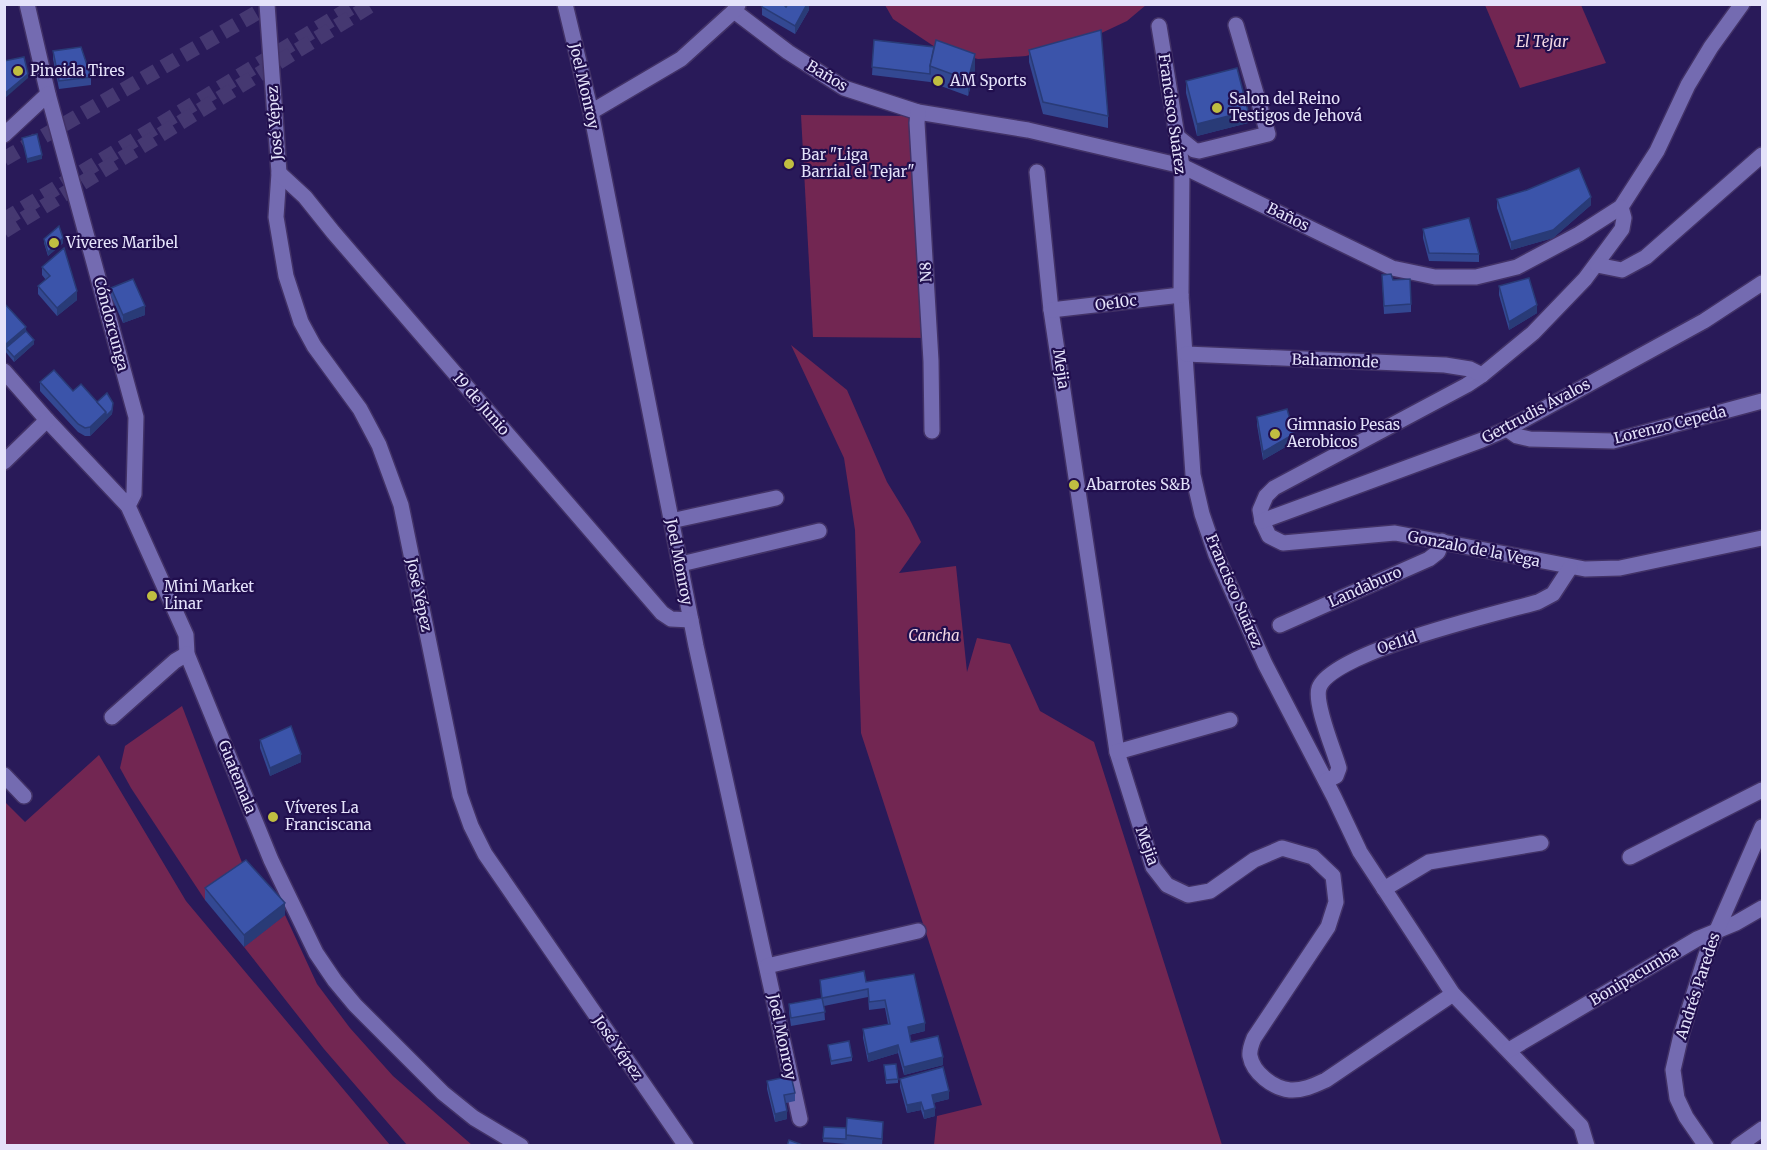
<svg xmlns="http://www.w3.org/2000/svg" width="1767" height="1150" viewBox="0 0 1767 1150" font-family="Merriweather,serif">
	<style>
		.green { fill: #722652 }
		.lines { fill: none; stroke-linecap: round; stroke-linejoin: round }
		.minor-tunnel { stroke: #453871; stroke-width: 15; stroke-dasharray: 15 8; stroke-linecap: butt }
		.major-tunnel { stroke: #453871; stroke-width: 15; stroke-dasharray: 15 8; stroke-linecap: butt }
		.minor-casing { stroke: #423267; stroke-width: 18 }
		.minor { stroke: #746bb1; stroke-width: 15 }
		.wall { fill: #334892 }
		.shaded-wall { fill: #293b77 }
		.building { fill: #3b54aa; stroke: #293b77; stroke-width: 1.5 }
		.poi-dot { fill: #c0be41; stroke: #210f4e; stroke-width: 2 }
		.labels { text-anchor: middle; stroke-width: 4.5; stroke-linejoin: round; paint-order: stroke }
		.park-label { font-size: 15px; font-style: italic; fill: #f3d8e4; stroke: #210f4e }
		.poi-label { font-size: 15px; fill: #e4e2fa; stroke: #210f4e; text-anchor: start }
		.street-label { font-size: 15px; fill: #e4e2fa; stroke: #210f4e }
	</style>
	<rect width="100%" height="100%" fill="#291a59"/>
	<g class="green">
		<polygon points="885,5 1146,5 1127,21 1093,37 1026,56 978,59 938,49 893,19"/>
		<polygon points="1485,5 1581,5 1606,63 1520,88"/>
		<polygon points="801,115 912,116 929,338 813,337"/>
		<polygon points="791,345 847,390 887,482 909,518 921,542 899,573 956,566 967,672 977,638 1010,644 1040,711 1094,742 1222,1145 934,1145 937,1116 982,1105 861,733 855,530 844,458"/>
		<polygon points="182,706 246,873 205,900 131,788 120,768 125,746"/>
		<polygon points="99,755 186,901 390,1145 5,1145 5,802 25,822"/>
		<polygon points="285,915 317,984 350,1028 393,1076 472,1145 407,1145 324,1049 244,947"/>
	</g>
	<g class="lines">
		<polyline class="minor-tunnel" points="4,220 357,4"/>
		<g class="major-tunnel">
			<polyline points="4,159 272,4"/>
			<polyline points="4,231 373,4"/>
		</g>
		<g class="minor-casing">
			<g id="minor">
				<polyline points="27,4 48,94 136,417 134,494 128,506"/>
				<polyline points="267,4 279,173 276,217 286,276 301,322 314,346 360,409 379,445 401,505 460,795 471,826 485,854 686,1146"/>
				<polyline points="565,4 591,112 696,646 800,1119"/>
				<polyline points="734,11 788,52 844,88 918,112 1028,130 1182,166 1392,268 1435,277 1476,277 1517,267 1579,234 1621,207 1657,151 1688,85 1711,47 1742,4"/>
				<polyline points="1159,26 1182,166 1181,295 1193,475 1202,514 1216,555 1265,664 1334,797 1360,852 1453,994 1581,1126 1587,1146"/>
				<polyline points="591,112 681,59 734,11 738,5"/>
				<polyline points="918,112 917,123 931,361 932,431"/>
				<polyline points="4,135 48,94"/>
				<polyline points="1178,137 1194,150 1199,151 1268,134 1236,25"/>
				<path d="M 1037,172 L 1051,310 L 1117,752 L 1153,867 L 1167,885 L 1188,895 L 1210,891 L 1254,860 L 1282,848 L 1313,857 L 1333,876 L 1336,902 L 1328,927 L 1254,1038 C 1252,1043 1249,1050 1250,1056 C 1253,1073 1273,1088 1290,1090 C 1303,1091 1315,1085 1326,1080 L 1453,994"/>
				<polyline points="279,173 305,197 333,232 662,613 671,619 691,620"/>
				<polyline points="1621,207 1624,218 1622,229 1585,279 1533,333 1482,375 1467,385 1274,488 1266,496 1260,510 1262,521 1269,536 1283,543 1395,533 1585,569 1620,568 1762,538"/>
				<polyline points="1597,265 1622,270 1646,257 1762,155"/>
				<polyline points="1051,310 1181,295"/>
				<polyline points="1186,354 1445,365 1470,369 1482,375"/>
				<polyline points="4,371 47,420 128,506 186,635 187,654 271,860 316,953 335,981 355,1005 443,1093 474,1118 521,1146"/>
				<polyline points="1507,429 1517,436 1530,439 1613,441 1762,401"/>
				<polyline points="4,462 47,420"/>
				<polyline points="671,521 776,498"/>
				<polyline points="1262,521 1482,440 1507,429 1704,321 1762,283"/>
				<polyline points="681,564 819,531"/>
				<polyline points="1280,625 1429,559 1438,552 1442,541"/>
				<polyline points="112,717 175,661 187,654"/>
				<polyline points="1117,752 1230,720"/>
				<polyline points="4,775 24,796"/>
				<path d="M 1326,781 L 1336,776 L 1339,768 C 1334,750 1314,704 1319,688 C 1331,652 1499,613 1538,602 L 1553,594 L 1570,568"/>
				<polyline points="1630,857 1762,790"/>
				<polyline points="1384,889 1429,862 1541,843"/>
				<polyline points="767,966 918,931"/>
				<polyline points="1509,1050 1697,939 1736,923 1762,908"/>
				<polyline points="1706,1146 1686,1117 1677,1098 1673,1070 1681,1035 1706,955 1762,827"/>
				<polyline points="1738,1146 1762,1129"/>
			</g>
		</g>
		<use href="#minor" class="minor"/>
	</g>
	<g class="wall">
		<polygon points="809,4 809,10 795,34 762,15 762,7 786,7"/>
		<polygon points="874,40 975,70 968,96 930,82 872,75"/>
		<polygon points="1029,50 1108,116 1108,128 1043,114 1029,62"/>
		<polygon points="53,51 91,77 91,85 59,89 53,59"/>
		<polygon points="1186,81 1248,123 1197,136 1186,93"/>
		<polygon points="1497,199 1591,205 1553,238 1511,250 1497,208"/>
		<polygon points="1423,229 1479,254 1479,262 1429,261 1423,238"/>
		<polygon points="44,239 63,243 48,256 44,243"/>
		<polygon points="42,267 77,300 57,316 38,294 38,286 46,280 42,275"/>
		<polygon points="1382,275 1393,280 1411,304 1411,312 1384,314"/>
		<polygon points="1499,286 1537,313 1509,330 1499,295"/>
		<polygon points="111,288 145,315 123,323 111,296"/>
		<polygon points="4,303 26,331 34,344 14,362 4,350"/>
		<polygon points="40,382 73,391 97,402 113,407 112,414 90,436 85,436 78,432 40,391"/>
		<polygon points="1257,417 1294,442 1263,460 1257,425"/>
		<polygon points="260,740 301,762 270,776 260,748"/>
		<polygon points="205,888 285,915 244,947 205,900"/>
		<polygon points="820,980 866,982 925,1031 909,1035 911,1042 943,1065 904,1075 898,1053 868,1062 863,1038 863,1029 888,1024 885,1008 869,1010 868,997 824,1006 825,1020 791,1026 789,1012 789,1004 821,998"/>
		<polygon points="828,1045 852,1057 852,1061 831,1065"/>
		<polygon points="884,1065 898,1079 898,1083 886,1084"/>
		<polygon points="900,1079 949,1099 933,1103 935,1116 924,1119 921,1110 907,1113 900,1087"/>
		<polygon points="767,1081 795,1093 795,1101 786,1103 787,1119 775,1122 767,1089"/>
		<polygon points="824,1127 883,1130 882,1146 869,1146 823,1142"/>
	</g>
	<g class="shaded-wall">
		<polygon points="807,4 809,4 809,10 795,34 795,26"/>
		<polygon points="975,54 975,70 968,96 968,80"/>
		<polygon points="28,74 28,78 4,99 4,94"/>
		<polygon points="1248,111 1248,123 1197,136 1197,124"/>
		<polygon points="42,155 42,159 27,163 27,159"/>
		<polygon points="1591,197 1591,205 1553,238 1511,250 1511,242"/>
		<polygon points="63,238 63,243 48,256 48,252"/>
		<polygon points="77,291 77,300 57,316 57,308"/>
		<polygon points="1537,305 1537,313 1509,330 1509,322"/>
		<polygon points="145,306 145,315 123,323 123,315"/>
		<polygon points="26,327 26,335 6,348 6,352 6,344"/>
		<polygon points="34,340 34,344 14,362 14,357"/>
		<polygon points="113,403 112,414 90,436 90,427 106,412"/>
		<polygon points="1294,434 1294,442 1263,460 1263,452"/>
		<polygon points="301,754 301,762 270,776 270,768"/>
		<polygon points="285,903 285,915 244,947 244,935"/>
		<polygon points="925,1023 925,1031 908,1035 908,1027"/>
		<polygon points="898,1045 898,1053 868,1062 868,1054"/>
		<polygon points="943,1057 943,1065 904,1075 904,1067"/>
		<polygon points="949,1091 949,1099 932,1103 932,1095"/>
		<polygon points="921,1102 921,1110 907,1113 907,1105"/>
		<polygon points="935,1108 935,1116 924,1119 924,1111"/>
		<polygon points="787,1111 787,1119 775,1122 775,1114"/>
	</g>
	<g class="building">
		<polygon points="763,4 783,4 786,7 788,4 807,4 795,26 762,7"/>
		<polygon points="1101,30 1108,116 1043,102 1029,50"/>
		<polygon points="874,40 934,47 930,66 930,74 872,67"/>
		<polygon points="936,40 975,54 968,80 930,66"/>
		<polygon points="81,47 91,77 59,81 53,51"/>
		<polygon points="24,57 28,74 4,94 4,61"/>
		<polygon points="1237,68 1248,111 1197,124 1186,81"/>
		<polygon points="37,134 42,155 27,159 22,138"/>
		<polygon points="1579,168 1591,197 1553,230 1511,242 1497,199 1527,190"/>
		<polygon points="1469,218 1479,254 1429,253 1423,229"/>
		<polygon points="59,226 63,238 48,252 44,239"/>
		<polygon points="64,248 77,291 57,308 38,286 50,276 42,267"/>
		<polygon points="1391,274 1393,280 1410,279 1411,304 1384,306 1382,275"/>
		<polygon points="1529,278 1537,305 1509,322 1499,286"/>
		<polygon points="133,279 145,306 123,315 111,288"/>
		<polygon points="4,303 26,327 6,344 4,342"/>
		<polygon points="26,331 34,340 14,357 6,348"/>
		<polygon points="54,370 73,391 81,384 106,412 90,427 85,428 78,424 40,382"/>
		<polygon points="107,393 113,403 112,410 106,416 106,412 97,402"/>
		<polygon points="1287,409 1294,434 1263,452 1257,417"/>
		<polygon points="291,726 301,754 270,768 260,740"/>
		<polygon points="246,860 285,903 244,935 205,888"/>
		<polygon points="864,971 866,982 914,974 925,1023 908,1027 911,1042 938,1036 943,1057 904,1067 898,1045 868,1054 863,1029 890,1024 885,1000 869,1002 868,989 822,998 820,980"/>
		<polygon points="822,998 825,1012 791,1018 789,1004"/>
		<polygon points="849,1041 852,1057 831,1061 828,1045"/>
		<polygon points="896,1064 898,1079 886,1080 884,1065"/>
		<polygon points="943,1067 949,1091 932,1095 935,1108 924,1111 921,1102 907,1105 900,1079"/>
		<polygon points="791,1076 795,1093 784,1095 787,1111 775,1114 767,1081"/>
		<polygon points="847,1118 883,1122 882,1139 846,1135"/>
		<polygon points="824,1127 846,1128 846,1139 823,1138"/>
		<polygon points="789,1140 805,1146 787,1146"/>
	</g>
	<g class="poi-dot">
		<circle cx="18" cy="71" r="6"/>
		<circle cx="938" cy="81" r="6"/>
		<circle cx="1217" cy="108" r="6"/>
		<circle cx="789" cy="164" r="6"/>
		<circle cx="54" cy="243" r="6"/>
		<circle cx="1275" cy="434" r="6"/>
		<circle cx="1074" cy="485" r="6"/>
		<circle cx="152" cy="596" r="6"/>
		<circle cx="273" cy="817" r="6"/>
	</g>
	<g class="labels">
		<g class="park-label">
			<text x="1542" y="47">El Tejar</text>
			<text x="934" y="641">Cancha</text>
		</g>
		<g class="poi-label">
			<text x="30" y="76">Pineida Tires</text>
			<text x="950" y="86">AM Sports</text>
			<text x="1229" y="104">Salon del Reino<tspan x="1229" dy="17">Testigos de Jehová</tspan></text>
			<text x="801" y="160">Bar "Liga<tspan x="801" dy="17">Barrial el Tejar"</tspan></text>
			<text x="66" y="248">Viveres Maribel</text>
			<text x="1287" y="430">Gimnasio Pesas<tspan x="1287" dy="17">Aerobicos</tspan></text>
			<text x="1086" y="490">Abarrotes S&amp;B</text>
			<text x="164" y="592">Mini Market<tspan x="164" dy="17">Linar</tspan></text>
			<text x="285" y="813">Víveres La<tspan x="285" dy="17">Franciscana</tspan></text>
		</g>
		<g class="street-label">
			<text transform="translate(827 76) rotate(31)" y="5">Baños</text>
			<text transform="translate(584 86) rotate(77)" y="5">Joel Monroy</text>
			<text transform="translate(1172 114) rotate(82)" y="5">Francisco Suárez</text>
			<text transform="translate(275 123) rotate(-94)" y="5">José Yépez</text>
			<text transform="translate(1288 217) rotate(26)" y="5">Baños</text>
			<text transform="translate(926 272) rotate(-93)" y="5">N8</text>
			<text transform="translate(1116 303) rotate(-7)" y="5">Oe10c</text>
			<text transform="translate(111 324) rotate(75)" y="5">Cóndorcunga</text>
			<text transform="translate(1335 361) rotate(2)" y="5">Bahamonde</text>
			<text transform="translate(1061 369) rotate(82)" y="5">Mejia</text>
			<text transform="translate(481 404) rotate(49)" y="5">19 de Junio</text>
			<text transform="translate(1536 411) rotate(-28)" y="5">Gertrudis Ávalos</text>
			<text transform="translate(1670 425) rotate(-14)" y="5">Lorenzo Cepeda</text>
			<text transform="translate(1474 549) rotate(11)" y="5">Gonzalo de la Vega</text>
			<text transform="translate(679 562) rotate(79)" y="5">Joel Monroy</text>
			<text transform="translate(1365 587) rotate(-24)" y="5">Landaburo</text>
			<text transform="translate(1234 591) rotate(67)" y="5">Francisco Suárez</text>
			<text transform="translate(419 595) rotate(78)" y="5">José Yépez</text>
			<text transform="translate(1397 643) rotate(-18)" y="5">Oe11d</text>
			<text transform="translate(237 777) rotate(68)" y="5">Guatemala</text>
			<text transform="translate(1147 846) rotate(70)" y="5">Mejia</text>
			<text transform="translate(1634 976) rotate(-31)" y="5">Bonipacumba</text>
			<text transform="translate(1698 986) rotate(-72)" y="5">Andrés Paredes</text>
			<text transform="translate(782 1037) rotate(78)" y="5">Joel Monroy</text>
			<text transform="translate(618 1048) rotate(55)" y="5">José Yépez</text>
		</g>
	</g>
	<rect width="1767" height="1150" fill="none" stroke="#e4e2fa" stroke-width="12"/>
</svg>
